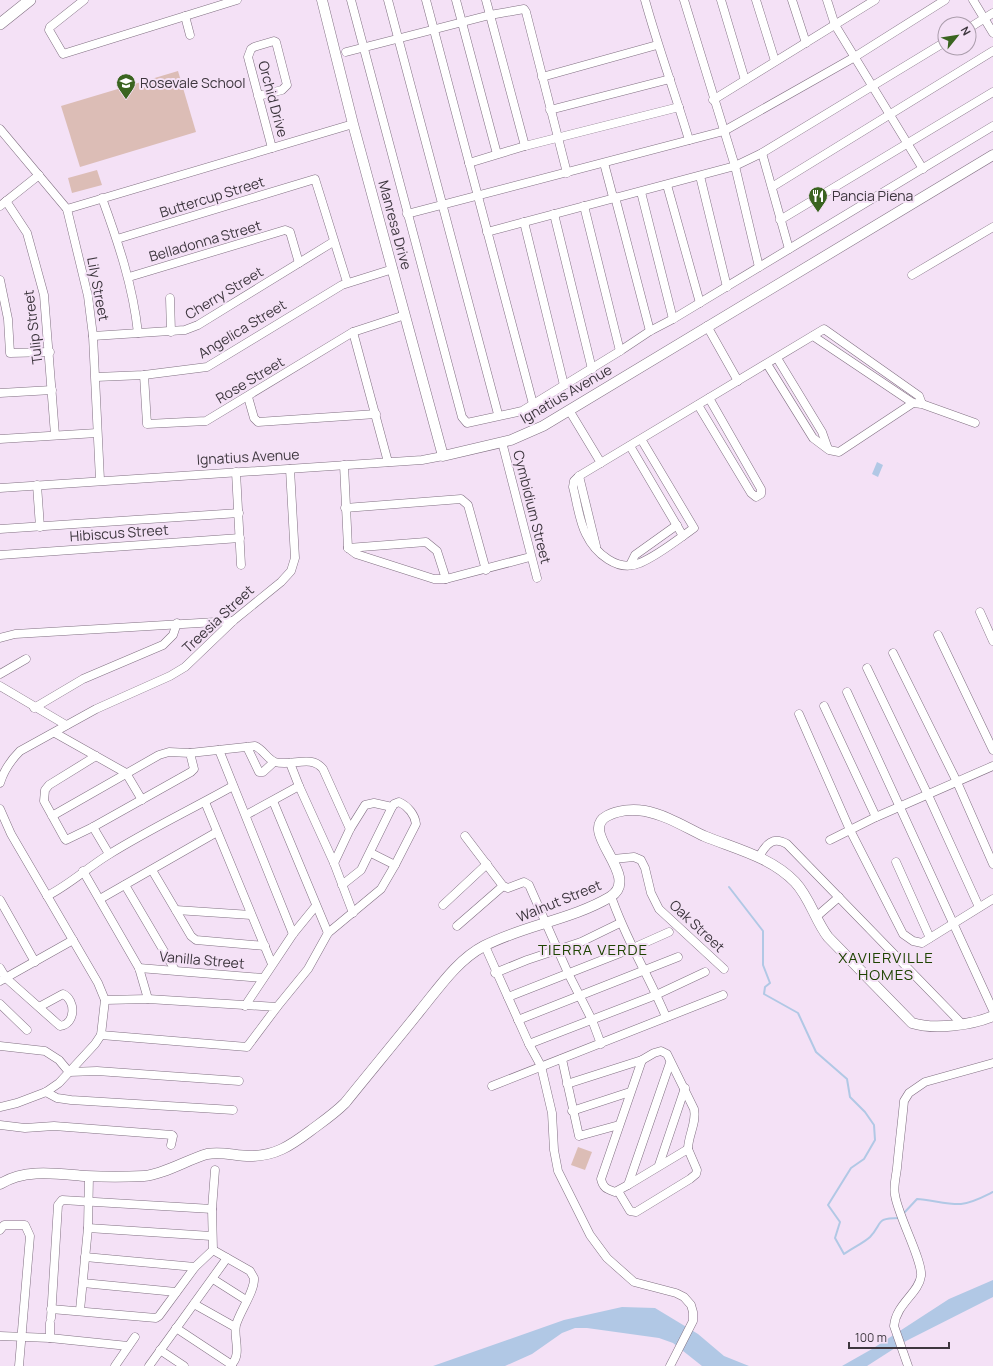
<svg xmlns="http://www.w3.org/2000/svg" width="993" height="1366" viewBox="0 0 993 1366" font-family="Manrope,sans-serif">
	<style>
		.green { fill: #dcbdb6 }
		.water { fill: #b1c8e5 }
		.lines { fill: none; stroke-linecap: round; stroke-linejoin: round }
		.stream { stroke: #b1c8e5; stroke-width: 2 }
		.minor-casing { stroke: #817082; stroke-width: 9 }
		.tertiary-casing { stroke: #817082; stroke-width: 11 }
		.secondary-casing { stroke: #817082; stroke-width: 12 }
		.minor { stroke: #fff; stroke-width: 8 }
		.tertiary { stroke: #fff; stroke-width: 10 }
		.secondary { stroke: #fff; stroke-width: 11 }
		.labels { text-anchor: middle; stroke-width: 4; stroke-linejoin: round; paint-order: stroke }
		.poi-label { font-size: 14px; fill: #3d363e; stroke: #f4e1f6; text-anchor: start }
		.street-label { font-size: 14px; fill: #3d363e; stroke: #f4e1f6 }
		.neighbourhood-label { font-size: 15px; letter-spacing: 1px; fill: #1e4301; stroke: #f4e1f6 }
	</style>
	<rect width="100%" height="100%" fill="#f4e1f6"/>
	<g class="green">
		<polygon points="178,71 196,132 80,167 61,106"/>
		<polygon points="97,170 102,185 72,193 68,178"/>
		<polygon points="578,1147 592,1152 585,1170 571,1165"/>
	</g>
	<g class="water">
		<polygon points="877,462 883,465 878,477 872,474"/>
		<polygon points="993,1280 993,1297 906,1341 867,1366 842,1366 872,1349 949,1299"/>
		<polygon points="622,1307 655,1308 698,1334 724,1356 749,1366 702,1366 673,1343 659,1338 587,1328 575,1328 562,1333 532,1354 505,1366 433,1366 564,1320"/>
	</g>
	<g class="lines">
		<g class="stream">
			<path d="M 729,887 L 763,931 L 763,965 L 770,983 L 765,987 L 764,994 L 798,1013 L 816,1052 L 847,1079 L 850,1097 L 865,1112 L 874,1125 L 875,1140 L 864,1159 L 851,1168 L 828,1205 L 840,1222 L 835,1238 L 844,1254 C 851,1249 865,1242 870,1237 C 883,1223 875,1218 899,1218"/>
			<path d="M 903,1214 L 917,1199 C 931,1200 950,1205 961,1204 C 972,1203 983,1197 993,1192"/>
		</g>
		<g class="minor-casing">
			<g id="minor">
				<polyline points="84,0 50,27 49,30 63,54 237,0"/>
				<polyline points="351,0 462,417 467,423 522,411 620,351 650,331 673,319 993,126"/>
				<polyline points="388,0 498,414"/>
				<polyline points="426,0 533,404"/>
				<polyline points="456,0 497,154"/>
				<polyline points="486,0 525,146"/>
				<path d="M 645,0 C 658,47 675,93 689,140"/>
				<polyline points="684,0 735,166 759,267"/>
				<polyline points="721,0 745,80"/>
				<polyline points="756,0 775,61"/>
				<polyline points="792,0 806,43"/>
				<polyline points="827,0 835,25 923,169"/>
				<polyline points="973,0 993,33"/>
				<polyline points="185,16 190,35"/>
				<polyline points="969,28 993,13"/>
				<polyline points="346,52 490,15 524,9 526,12 567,173"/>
				<polyline points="542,77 657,45"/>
				<polyline points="258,96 282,90 287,85 276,42 274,41 254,47 251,49 248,57 272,148"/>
				<polyline points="713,100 875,0"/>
				<polyline points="550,110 670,79"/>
				<polyline points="0,129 67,209 88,296 93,336 100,480"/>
				<polyline points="762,153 789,249"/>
				<polyline points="469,163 525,146 679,107"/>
				<polyline points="604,163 613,197"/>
				<polyline points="700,176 727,287"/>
				<polyline points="667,185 700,303"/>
				<polyline points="772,187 993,51"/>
				<polyline points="641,192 673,319"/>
				<polyline points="615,197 650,331"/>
				<path d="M 102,198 C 118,242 133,286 138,333"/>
				<polyline points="6,201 27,233 44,295 55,435"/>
				<polyline points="0,206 39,175"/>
				<polyline points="584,206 620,351"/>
				<polyline points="67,209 353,124"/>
				<polyline points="407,214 724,131 853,58 945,0"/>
				<polyline points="554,214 592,369"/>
				<polyline points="780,220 993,92"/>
				<polyline points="524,222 564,385"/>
				<polyline points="487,232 735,166 762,153 945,42"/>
				<polyline points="117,239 315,179 347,282"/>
				<polyline points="912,275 993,227"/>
				<polyline points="129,277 285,230 290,232 299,263"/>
				<polyline points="0,280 8,319 10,353 50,352"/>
				<polyline points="170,298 171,332"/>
				<polyline points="707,326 738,381"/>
				<polyline points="353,332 388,462"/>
				<polyline points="93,336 185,330 198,325 333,242"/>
				<polyline points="813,336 913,403 922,404 975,423"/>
				<polyline points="777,358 822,432 828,449"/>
				<polyline points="767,364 813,438 829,450 839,452 913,403"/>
				<polyline points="144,375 147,424 206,421 353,332 405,315"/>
				<polyline points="96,377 144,375 207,367 342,285 393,269"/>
				<polyline points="0,393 52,390"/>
				<polyline points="248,397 254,418 258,422 376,414"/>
				<polyline points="698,405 751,493 756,497 761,494 761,489 709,398"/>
				<polyline points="569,410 601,463"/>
				<polyline points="0,439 97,433"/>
				<path d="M 641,439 L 694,528 C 677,540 659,555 640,563 C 618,573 595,553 586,534 C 579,521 577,502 573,487 L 574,481 L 579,476 L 824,329 L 919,396 L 922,404"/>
				<polyline points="502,442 537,578"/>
				<polyline points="630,446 683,536"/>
				<polyline points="344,465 348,548"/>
				<polyline points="236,472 241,565"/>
				<polyline points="579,476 596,546"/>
				<polyline points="37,485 40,527"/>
				<polyline points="0,488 422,460 443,456"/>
				<polyline points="345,508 461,499 468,505 486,570"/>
				<polyline points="0,529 239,513"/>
				<polyline points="348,548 356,554 434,579 446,579 530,557"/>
				<polyline points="348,548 426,542 437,551 446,579"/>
				<polyline points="0,555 240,538"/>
				<polyline points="630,565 635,555 677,525"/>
				<polyline points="980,612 993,641"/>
				<polyline points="938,635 993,750"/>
				<polyline points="0,638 15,634 233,621"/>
				<polyline points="893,653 957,782 993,864"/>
				<polyline points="867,668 928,795 979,907"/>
				<polyline points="0,674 26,659"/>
				<polyline points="0,686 66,725"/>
				<polyline points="847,692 993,1010"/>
				<polyline points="824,706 876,817"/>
				<polyline points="34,708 83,679 163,645 173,635 177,623"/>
				<polyline points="799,714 850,830 903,934 913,941 922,943 993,899"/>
				<polyline points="55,733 126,773 142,800"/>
				<polyline points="247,747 259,772 263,772 274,762"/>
				<polyline points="219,750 293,934"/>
				<path d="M 190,753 L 255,746 C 263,749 267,759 275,762 C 292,767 311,754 323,769 L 350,829"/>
				<polyline points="290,763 299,786 334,863 353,913"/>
				<path d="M 0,783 C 4,770 10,761 20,751 L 96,709 L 170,676 L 185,667 L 233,621 L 281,582 L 291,571 L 295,558 L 290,469"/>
				<polyline points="273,801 328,933"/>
				<polyline points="205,802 272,964"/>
				<polyline points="0,809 11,834 98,983 105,1000 101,1035 95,1044 59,1083 46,1092 17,1103 0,1107"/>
				<polyline points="246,815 299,786"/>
				<polyline points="52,816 159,755 169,752 190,753 194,769 191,772 93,827 66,840 65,839 44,801 45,790 49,785 96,756"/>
				<polyline points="93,827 109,854"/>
				<polyline points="465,836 503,886 508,888 524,882 529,885 568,973 592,1020 601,1044"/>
				<polyline points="830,840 876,817 993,766"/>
				<polyline points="371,853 395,865"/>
				<path d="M 759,857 C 766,844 773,836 787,844 L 962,1024"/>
				<polyline points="613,859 634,857 641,860 645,868 651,893 659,909 724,969"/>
				<polyline points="896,862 930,938"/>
				<polyline points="152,870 191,936 196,940 265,946"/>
				<polyline points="83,871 139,968 148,999"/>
				<polyline points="125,885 175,970"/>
				<polyline points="342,885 361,870 392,807"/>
				<path d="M 47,896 C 69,885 87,868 108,855 C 148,830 192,809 233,786"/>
				<path d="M 611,896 C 625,938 649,976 666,1017"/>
				<polyline points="100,899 217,832"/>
				<polyline points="0,900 35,962"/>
				<polyline points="443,905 487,864"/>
				<polyline points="176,910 251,915"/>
				<polyline points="816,917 839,897"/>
				<polyline points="457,926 503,886"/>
				<polyline points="485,946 529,1044 541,1066 552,1113 554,1150 558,1171 590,1235 607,1258 634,1282 676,1293 684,1297 691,1305 693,1312 693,1321 670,1366"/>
				<path d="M 0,968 L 6,978 L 60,1026 C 76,1024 76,1000 63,994 L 39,1007"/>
				<polyline points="139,968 263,978"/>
				<polyline points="495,973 527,960 581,942 620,923"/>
				<polyline points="0,981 73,940"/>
				<polyline points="508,997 633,948 669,932"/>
				<polyline points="0,1004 27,1030"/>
				<polyline points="245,1006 293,934 315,907"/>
				<path d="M 277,1007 L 308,969 L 328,933 L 381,889 L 395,865 L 416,824 C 415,815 408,806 399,802 L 394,804 L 392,807 L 374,803 L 365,805 L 350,829 L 334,863"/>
				<polyline points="518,1020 678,957"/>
				<polyline points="101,1035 247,1047 277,1007 148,999 105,1000"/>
				<polyline points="529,1044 656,995 705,972"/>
				<polyline points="0,1046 45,1051 59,1060 69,1072 97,1071 239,1081"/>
				<polyline points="562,1059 579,1136 619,1125"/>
				<path d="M 642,1060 L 601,1179 C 603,1188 607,1189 615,1192 L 628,1185 L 670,1063"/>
				<path d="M 567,1084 L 642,1060 L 654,1053 L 661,1051 L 667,1054 L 694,1109 C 697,1122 688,1136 688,1149"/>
				<polyline points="492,1086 723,995"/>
				<polyline points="46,1092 57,1098 71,1100 233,1110"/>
				<polyline points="572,1111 630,1092"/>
				<polyline points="0,1125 25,1128 54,1126 172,1135 173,1136 171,1145"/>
				<polyline points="659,1165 685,1088"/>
				<polyline points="618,1191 630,1211 636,1212 690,1179 696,1174 697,1170 688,1149 628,1185"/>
				<polyline points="88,1228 211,1236"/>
				<polyline points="0,1230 4,1225 25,1225 30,1236 19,1366"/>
				<path d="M 213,1250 L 250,1271 L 254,1278 C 255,1291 240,1311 236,1325 C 233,1338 243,1355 230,1366"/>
				<polyline points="213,1250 212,1209 215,1170"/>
				<polyline points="85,1257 195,1267"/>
				<polyline points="213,1279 246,1300"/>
				<polyline points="83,1283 176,1292"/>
				<polyline points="194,1304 235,1327"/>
				<polyline points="51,1309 156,1318 159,1316 195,1267 213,1250"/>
				<polyline points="80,1310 88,1228 89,1176"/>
				<polyline points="51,1318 58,1205 62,1200 212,1209"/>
				<polyline points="50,1323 50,1338"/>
				<polyline points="176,1328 232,1365"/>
				<polyline points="0,1336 50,1338 128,1346"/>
				<polyline points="160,1350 184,1366"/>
				<polyline points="115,1366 135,1337"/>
				<polyline points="149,1366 227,1258"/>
				<path d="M 908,1366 L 894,1326 C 896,1304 919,1293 921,1276 C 923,1261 898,1216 895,1195 C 893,1187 896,1177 897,1168 C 899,1146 902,1123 904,1101 L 909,1093 L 925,1082 L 993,1063"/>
			</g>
		</g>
		<g class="tertiary-casing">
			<g id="tertiary">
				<polyline points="322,0 353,124 443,456 511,440 543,426 993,155"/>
				<path d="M 0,1184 C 26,1168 58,1174 86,1176 C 105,1177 125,1177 144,1176 C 162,1175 189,1159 207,1154 C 222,1151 235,1156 250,1156 C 275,1156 290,1146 310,1131 C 322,1122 334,1114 345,1103 C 370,1072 395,1042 419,1012 C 438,989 457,960 484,946 C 524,925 571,920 610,897 C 643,877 577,832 607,816 C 618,810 633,809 645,811 C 666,815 685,827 704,836 C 736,849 771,857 795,882 C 810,898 815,920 828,937 L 912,1023 C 934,1030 972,1025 993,1016"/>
			</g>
		</g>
		<g class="secondary-casing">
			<polyline id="secondary" points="0,24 30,0"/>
		</g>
		<use href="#minor" class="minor"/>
		<use href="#tertiary" class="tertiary"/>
		<use href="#secondary" class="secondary"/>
	</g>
	<defs>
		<g id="school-pin" transform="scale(1)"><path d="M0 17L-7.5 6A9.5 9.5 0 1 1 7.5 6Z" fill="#3a6420" stroke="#f4e1f6"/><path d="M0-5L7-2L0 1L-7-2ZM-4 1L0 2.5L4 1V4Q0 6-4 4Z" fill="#fff"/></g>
		<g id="restaurant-pin" transform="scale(1)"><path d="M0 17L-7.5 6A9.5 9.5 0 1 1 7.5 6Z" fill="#3a6420" stroke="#f4e1f6"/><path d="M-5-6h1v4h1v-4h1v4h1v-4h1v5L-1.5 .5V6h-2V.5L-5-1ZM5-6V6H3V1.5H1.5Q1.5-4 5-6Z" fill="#fff"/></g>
	</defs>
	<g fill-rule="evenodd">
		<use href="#school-pin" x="126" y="83"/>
		<use href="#restaurant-pin" x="818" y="196"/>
	</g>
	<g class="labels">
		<g class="poi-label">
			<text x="140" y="88">Rosevale School</text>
			<text x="832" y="201">Pancia Piena</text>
		</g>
		<g class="street-label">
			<text transform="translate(273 99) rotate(75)" y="5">Orchid Drive</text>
			<text transform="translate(212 197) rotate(-17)" y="5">Buttercup Street</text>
			<text transform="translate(395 225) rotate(75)" y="5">Manresa Drive</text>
			<text transform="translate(205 241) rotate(-16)" y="5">Belladonna Street</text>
			<text transform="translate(98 289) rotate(79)" y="5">Lily Street</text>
			<text transform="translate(224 293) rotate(-31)" y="5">Cherry Street</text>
			<text transform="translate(33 327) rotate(-97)" y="5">Tulip Street</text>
			<text transform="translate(242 329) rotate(-31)" y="5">Angelica Street</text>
			<text transform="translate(250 380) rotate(-31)" y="5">Rose Street</text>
			<text transform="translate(566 394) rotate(-30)" y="5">Ignatius Avenue</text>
			<text transform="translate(248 457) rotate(-3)" y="5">Ignatius Avenue</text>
			<text transform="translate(532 507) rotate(76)" y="5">Cymbidium Street</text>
			<text transform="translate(119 533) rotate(-4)" y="5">Hibiscus Street</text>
			<text transform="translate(218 619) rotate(-43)" y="5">Treesia Street</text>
			<text transform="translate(559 901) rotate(-22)" y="5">Walnut Street</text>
			<text transform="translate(697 926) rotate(43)" y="5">Oak Street</text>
			<text transform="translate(202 960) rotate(5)" y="5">Vanilla Street</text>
		</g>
		<g class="neighbourhood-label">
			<text x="593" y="955">TIERRA VERDE</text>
			<text x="886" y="963">XAVIERVILLE<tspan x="886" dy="17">HOMES</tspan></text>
		</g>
	</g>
	<g transform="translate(957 36) rotate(60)"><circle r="19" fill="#f4e1f6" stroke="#ab9dac"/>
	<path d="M0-3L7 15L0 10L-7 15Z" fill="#3a6420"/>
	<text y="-6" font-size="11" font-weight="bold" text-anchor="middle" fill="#3d363e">N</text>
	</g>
	<path d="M849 1342v6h100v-6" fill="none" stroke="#3d363e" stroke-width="2"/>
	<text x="855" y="1342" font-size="12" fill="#3d363e" stroke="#f4e1f6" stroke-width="3" paint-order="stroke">100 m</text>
</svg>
